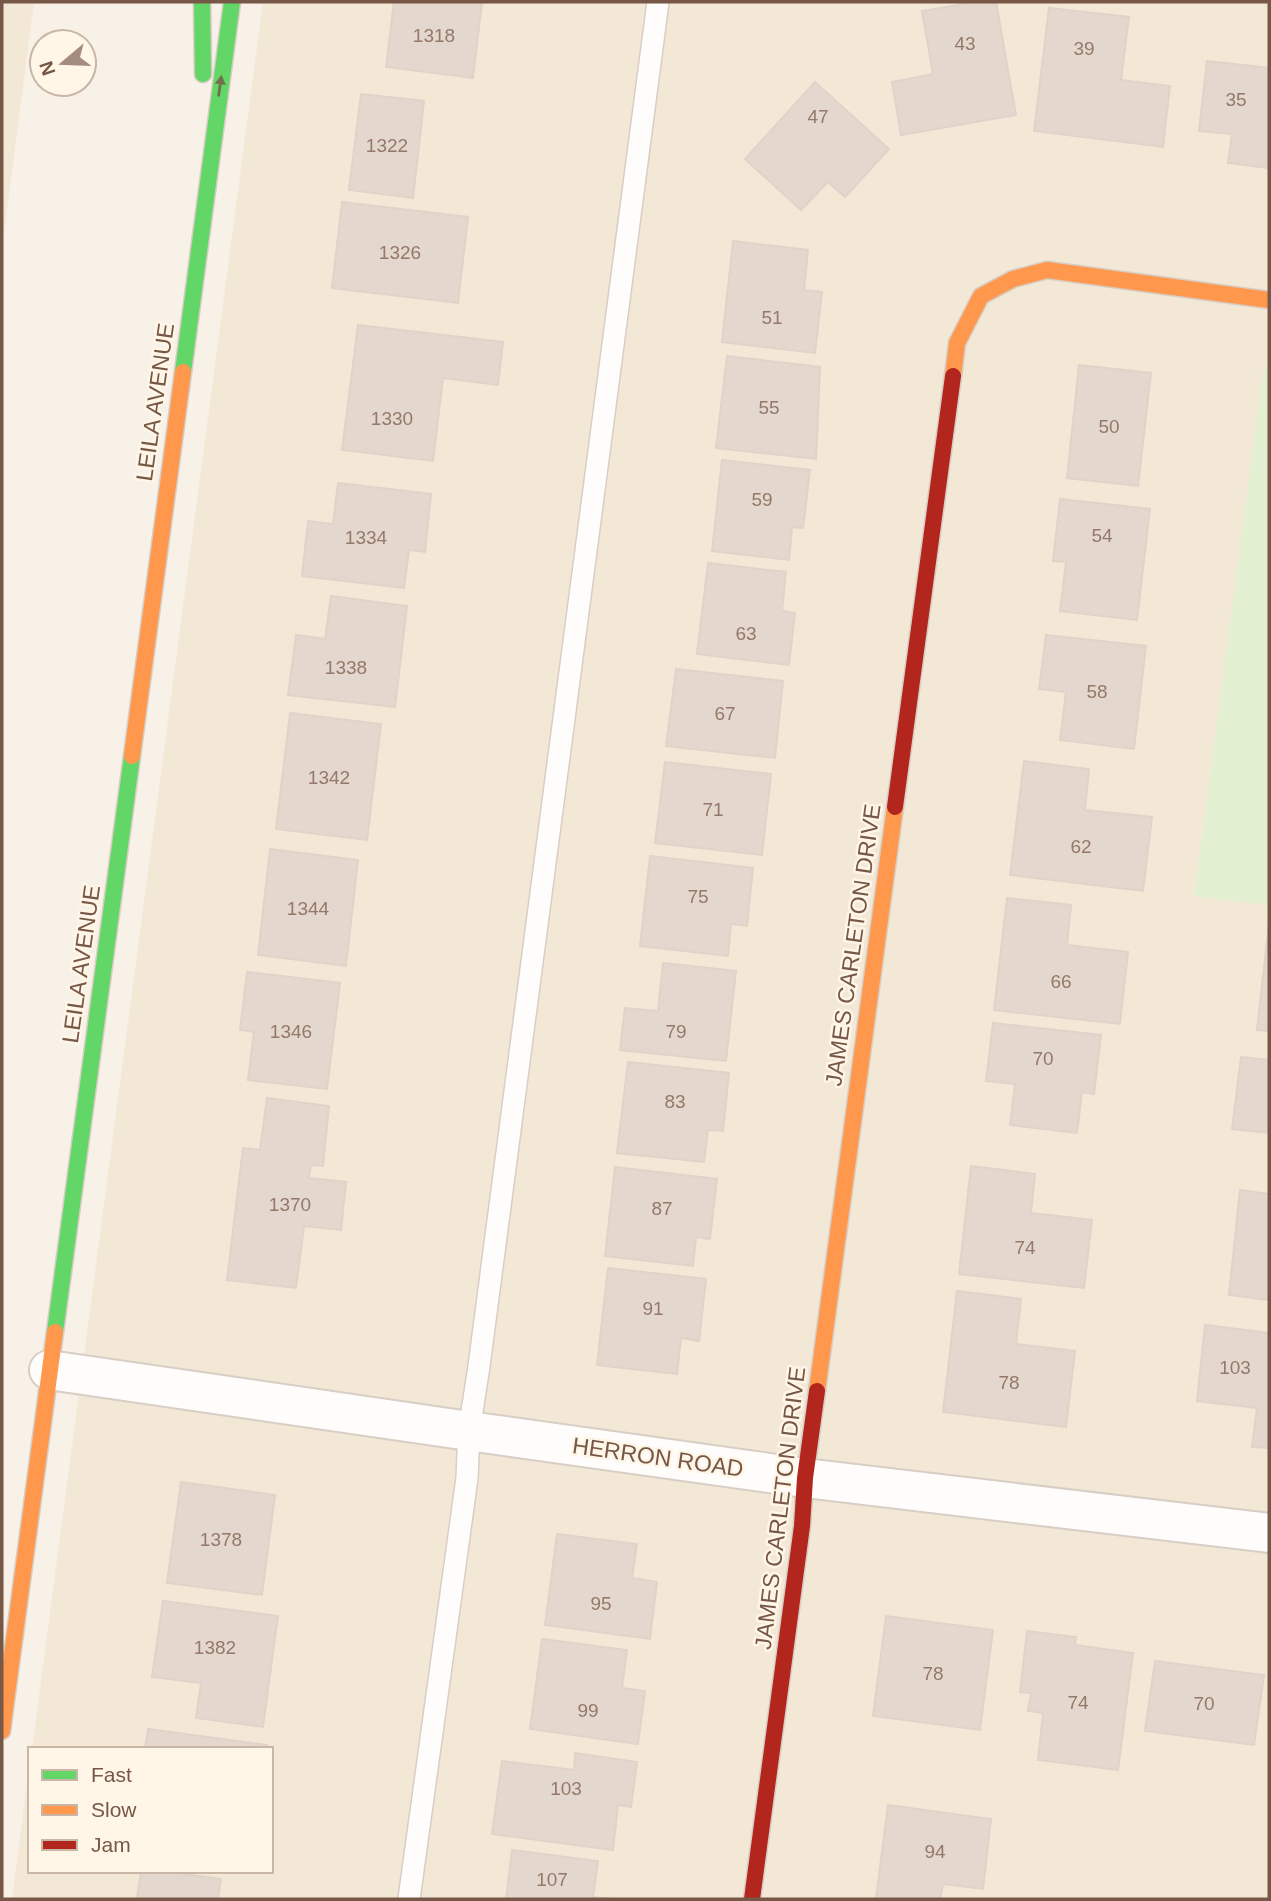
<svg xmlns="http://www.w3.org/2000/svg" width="1271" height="1901" viewBox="0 0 1271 1901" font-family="Arial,sans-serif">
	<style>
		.residential { fill: #f3e7d6 }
		.green { fill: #e2efd0 }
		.building { fill: #e4d8ce; stroke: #e0d3c9; stroke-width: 2 }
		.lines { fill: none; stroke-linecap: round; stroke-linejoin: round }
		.lane-casing { stroke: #d8cec5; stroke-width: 24 }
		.street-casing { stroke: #d8cec5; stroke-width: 42 }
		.fast-casing { stroke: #d8cdc3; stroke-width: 19 }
		.slow-casing { stroke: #d8cdc3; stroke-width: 19 }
		.jam-casing { stroke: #d8cdc3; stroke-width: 19 }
		.lane { stroke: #fefdfb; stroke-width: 21 }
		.street { stroke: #fefdfb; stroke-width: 38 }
		.fast { stroke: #63d668; stroke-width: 16 }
		.slow { stroke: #ff974d; stroke-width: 16 }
		.jam { stroke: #b3261e; stroke-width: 16 }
		.oneway { fill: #73704c }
		.labels { text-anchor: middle; stroke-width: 5; stroke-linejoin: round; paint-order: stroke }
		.number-label { font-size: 19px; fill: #94796a }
		.street-label { font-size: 23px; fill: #775745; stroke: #fff6e8 }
	</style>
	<rect width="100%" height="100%" fill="#f7f1e7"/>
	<g class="residential">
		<polygon points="2,2 34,2 2,248"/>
		<polygon points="263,2 1269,2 1269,367 1264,367 1194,895 1269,905 1269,1899 12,1899 30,1762 30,1871 271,1871 271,1749 32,1749"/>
	</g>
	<polygon class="green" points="1264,366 1269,367 1269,905 1194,896"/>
	<g class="building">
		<polygon points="394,2 482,2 473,78 386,67"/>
		<polygon points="976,2 996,2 1016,115 901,135 892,82 933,74 922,11"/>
		<polygon points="1049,8 1129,17 1121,80 1170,86 1163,147 1034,131"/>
		<polygon points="1207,61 1269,68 1269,168 1228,163 1232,134 1199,131"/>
		<polygon points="815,82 889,149 845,197 828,182 801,210 745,159"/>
		<polygon points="361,94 424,101 413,198 349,190"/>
		<polygon points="342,202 468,217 458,303 332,288"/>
		<polygon points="733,241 808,250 804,290 822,292 815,353 722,342"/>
		<polygon points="358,325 503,342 498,385 443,378 433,461 342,450"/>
		<polygon points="727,356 820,367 816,459 716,448"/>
		<polygon points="1079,365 1151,373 1138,486 1067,478"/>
		<polygon points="722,460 810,470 803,528 792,527 789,560 712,551"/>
		<polygon points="338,483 431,494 425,552 409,550 404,588 302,576 308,521 333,524"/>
		<polygon points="1060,499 1150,509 1137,620 1060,611 1066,562 1053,561"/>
		<polygon points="708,563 786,572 782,611 795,613 789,665 697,654"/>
		<polygon points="331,596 407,606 395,707 288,695 296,635 325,639"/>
		<polygon points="1046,635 1146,646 1134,749 1060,740 1066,692 1039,689"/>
		<polygon points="676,669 783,681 775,758 666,746"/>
		<polygon points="290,713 381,724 367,840 276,829"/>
		<polygon points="1024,761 1089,769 1085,810 1152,817 1143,891 1010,875"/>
		<polygon points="665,762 771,774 762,855 655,843"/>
		<polygon points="270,849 358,860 346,966 258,955"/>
		<polygon points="650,856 753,868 747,926 731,924 728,956 640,946"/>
		<polygon points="1007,898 1071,905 1067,945 1128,952 1120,1024 994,1010"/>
		<polygon points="1269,923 1269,1031 1257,1030"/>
		<polygon points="663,963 736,971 726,1061 620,1050 625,1008 658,1011"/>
		<polygon points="247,972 340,983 327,1089 248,1080 254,1032 240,1030"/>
		<polygon points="993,1023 1101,1035 1094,1094 1082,1092 1077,1133 1010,1125 1015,1084 986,1081"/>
		<polygon points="1241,1057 1269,1060 1269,1133 1232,1129"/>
		<polygon points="628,1062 729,1073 723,1131 708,1130 704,1162 617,1153"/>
		<polygon points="267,1098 329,1106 323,1166 311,1165 309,1178 346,1182 341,1230 304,1226 296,1288 227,1280 243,1148 260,1150"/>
		<polygon points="971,1166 1035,1174 1031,1213 1092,1220 1084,1288 959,1274"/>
		<polygon points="615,1167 717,1179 710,1239 696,1237 693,1266 605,1256"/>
		<polygon points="1240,1190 1269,1194 1269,1300 1229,1295"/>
		<polygon points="608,1268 706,1279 699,1341 681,1338 677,1374 597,1365"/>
		<polygon points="957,1291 1021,1299 1016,1344 1075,1351 1066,1427 943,1412"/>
		<polygon points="1205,1325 1269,1333 1269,1448 1252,1447 1257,1408 1197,1401"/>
		<polygon points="181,1482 275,1495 262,1595 167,1583"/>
		<polygon points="557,1534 637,1544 632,1578 657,1582 650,1639 545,1625"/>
		<polygon points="163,1601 278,1616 263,1727 196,1718 201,1683 152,1677"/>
		<polygon points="886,1616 993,1630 980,1730 873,1716"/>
		<polygon points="1027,1631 1076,1637 1075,1645 1133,1653 1118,1770 1038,1760 1043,1713 1028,1711 1031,1693 1020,1692"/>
		<polygon points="542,1639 627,1650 622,1688 645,1691 638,1744 530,1729"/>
		<polygon points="1155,1661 1264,1675 1254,1745 1145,1731"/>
		<polygon points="148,1729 267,1745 266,1749 145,1749"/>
		<polygon points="575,1753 637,1762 631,1807 618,1805 613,1850 492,1834 502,1761 574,1770"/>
		<polygon points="888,1805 991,1819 983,1889 943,1884 940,1899 876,1899"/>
		<polygon points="512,1850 598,1861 593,1897 613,1899 506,1899"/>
		<polygon points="141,1871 163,1871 221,1879 218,1899 137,1899"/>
	</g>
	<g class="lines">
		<g class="lane-casing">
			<polyline id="lane" points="409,1899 467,1478 469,1431 479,1366 658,2"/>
		</g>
		<g class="street-casing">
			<polyline id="street" points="49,1370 469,1431 805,1478 1269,1533"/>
		</g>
		<g class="fast-casing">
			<g id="fast">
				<polyline points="202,2 203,74"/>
				<polyline points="183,372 232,2"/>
				<polyline points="55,1332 132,756"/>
			</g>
		</g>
		<g class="slow-casing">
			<g id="slow">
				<polyline points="953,376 957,343 981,296 1013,279 1047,270 1269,300"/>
				<polyline points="132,756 183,372"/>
				<polyline points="817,1391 895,807"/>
				<polyline points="2,1731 55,1332"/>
			</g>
		</g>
		<g class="jam-casing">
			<g id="jam">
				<polyline points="895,807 953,376"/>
				<polyline points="752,1899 802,1526 805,1478 817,1391"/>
			</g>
		</g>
		<use href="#lane" class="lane"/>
		<use href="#street" class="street"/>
		<use href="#fast" class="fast"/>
		<use href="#slow" class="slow"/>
		<use href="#jam" class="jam"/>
	</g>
	<defs><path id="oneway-solid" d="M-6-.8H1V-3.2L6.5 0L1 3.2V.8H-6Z" transform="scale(1.75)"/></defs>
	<use class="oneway" href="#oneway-solid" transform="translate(220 86) rotate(-82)"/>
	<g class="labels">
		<g class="number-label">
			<text x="434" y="42">1318</text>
			<text x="965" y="50">43</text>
			<text x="1084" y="55">39</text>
			<text x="1236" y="106">35</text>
			<text x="818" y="123">47</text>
			<text x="387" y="152">1322</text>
			<text x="400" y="259">1326</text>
			<text x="772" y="324">51</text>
			<text x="769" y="414">55</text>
			<text x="392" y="425">1330</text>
			<text x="1109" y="433">50</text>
			<text x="762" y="506">59</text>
			<text x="1102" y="542">54</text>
			<text x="366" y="544">1334</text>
			<text x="746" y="640">63</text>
			<text x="346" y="674">1338</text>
			<text x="1097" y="698">58</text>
			<text x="725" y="720">67</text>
			<text x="329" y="784">1342</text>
			<text x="713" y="816">71</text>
			<text x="1081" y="853">62</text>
			<text x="698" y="903">75</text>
			<text x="308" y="915">1344</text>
			<text x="1061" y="988">66</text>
			<text x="291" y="1038">1346</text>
			<text x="676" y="1038">79</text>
			<text x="1043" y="1065">70</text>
			<text x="675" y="1108">83</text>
			<text x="290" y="1211">1370</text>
			<text x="662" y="1215">87</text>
			<text x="1025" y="1254">74</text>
			<text x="653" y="1315">91</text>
			<text x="1235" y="1374">103</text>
			<text x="1009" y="1389">78</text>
			<text x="221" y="1546">1378</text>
			<text x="601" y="1610">95</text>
			<text x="215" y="1654">1382</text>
			<text x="933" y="1680">78</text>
			<text x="1078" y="1709">74</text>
			<text x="1204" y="1710">70</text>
			<text x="588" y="1717">99</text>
			<text x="566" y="1795">103</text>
			<text x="935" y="1858">94</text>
			<text x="552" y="1886">107</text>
		</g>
		<g class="street-label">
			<text transform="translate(155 402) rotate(-82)" y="8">LEILA AVENUE</text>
			<text transform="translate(853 945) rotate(-82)" y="8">JAMES CARLETON DRIVE</text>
			<text transform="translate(81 964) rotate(-82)" y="8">LEILA AVENUE</text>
			<text transform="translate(658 1457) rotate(8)" y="8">HERRON ROAD</text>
			<text transform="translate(780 1508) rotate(-83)" y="8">JAMES CARLETON DRIVE</text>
		</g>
	</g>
	<rect width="1271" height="1901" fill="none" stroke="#775745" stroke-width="7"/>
	<rect x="28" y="1747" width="245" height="126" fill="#fff6e8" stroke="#c9b6a7" stroke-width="2"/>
	<rect x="42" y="1770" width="35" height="10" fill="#63d668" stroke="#c9b6a7" stroke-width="2"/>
	<text x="91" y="1782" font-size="21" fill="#775745">Fast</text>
	<rect x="42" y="1805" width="35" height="10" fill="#ff974d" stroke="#c9b6a7" stroke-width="2"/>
	<text x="91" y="1817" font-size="21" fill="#775745">Slow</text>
	<rect x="42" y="1840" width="35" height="10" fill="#b3261e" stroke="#c9b6a7" stroke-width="2"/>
	<text x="91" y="1852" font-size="21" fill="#775745">Jam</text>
	<g transform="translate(63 63) rotate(251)"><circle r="33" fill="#fff6e8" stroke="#c9b6a7" stroke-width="2"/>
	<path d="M0-5L12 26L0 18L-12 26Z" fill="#a48d7e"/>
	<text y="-10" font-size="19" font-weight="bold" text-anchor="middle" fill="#775745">N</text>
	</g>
</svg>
